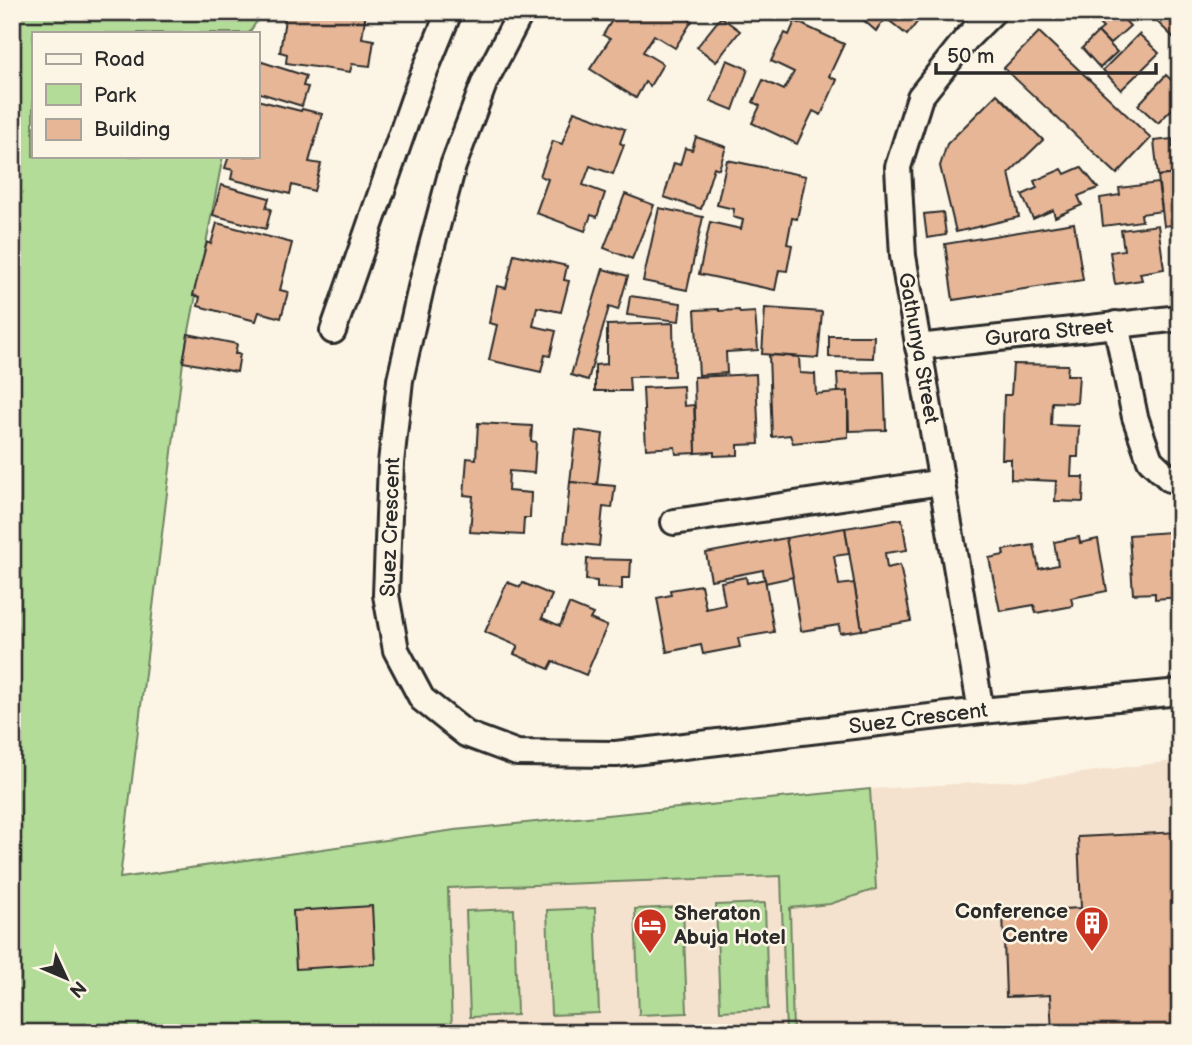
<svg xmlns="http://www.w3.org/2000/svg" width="1192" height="1045" viewBox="0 0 1192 1045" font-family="'Balsamiq Sans',sans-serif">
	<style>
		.built { fill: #f5e2ce }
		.green { fill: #b3dc99; stroke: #6f8462; stroke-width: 2 }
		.building { fill: #e6b697; stroke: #2b2b2b; stroke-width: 2 }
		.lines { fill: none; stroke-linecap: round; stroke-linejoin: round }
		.street-casing { stroke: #2b2b2b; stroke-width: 30 }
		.street { stroke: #fcf5e5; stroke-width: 24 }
		.labels { text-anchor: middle; stroke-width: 5; stroke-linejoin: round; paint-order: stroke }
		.street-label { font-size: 21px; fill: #2b2b2b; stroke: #fcf5e5 }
		.poi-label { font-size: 21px; font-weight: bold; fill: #2b2b2b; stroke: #fcf5e5; text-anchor: end }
	</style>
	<rect width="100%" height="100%" fill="#fcf5e5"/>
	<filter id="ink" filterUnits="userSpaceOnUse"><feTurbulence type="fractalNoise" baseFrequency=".0143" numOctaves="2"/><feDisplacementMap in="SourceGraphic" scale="14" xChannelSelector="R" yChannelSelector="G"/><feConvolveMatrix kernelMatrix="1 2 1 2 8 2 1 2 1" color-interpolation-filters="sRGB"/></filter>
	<g filter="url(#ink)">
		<polygon class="built" points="1180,760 1180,1033 121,1033 455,830 870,789 1027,780"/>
		<g class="green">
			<polygon points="12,12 263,12 249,33 33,33 33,156 223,156 183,362 120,878 455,830 870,789 876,889 830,904 790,908 793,1033 786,1033 781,876 448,888 452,1033 12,1033"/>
			<polygon points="765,903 768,1009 720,1011 716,905"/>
			<polygon points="683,907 687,1013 639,1015 635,909"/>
			<polygon points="595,908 599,1013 551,1015 547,910"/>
			<polygon points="514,909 517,1015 470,1017 466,911"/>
		</g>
		<g class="building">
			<polygon points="286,12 366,12 362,38 374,40 370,66 352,64 350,72 286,63 287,54 280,52"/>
			<polygon points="617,12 692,12 688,19 692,21 675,48 654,35 643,52 663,64 650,86 645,82 636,98 590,69 610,39 603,35"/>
			<polygon points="854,12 925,12 907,35 886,18 876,31"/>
			<polygon points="1099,12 1117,12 1130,26 1110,44 1098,32 1103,28 1093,18"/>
			<polygon points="1147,12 1180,12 1180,44"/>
			<polygon points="721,17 740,31 716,62 697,47"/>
			<polygon points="795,21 844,44 829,76 837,80 821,115 813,111 797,144 752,123 760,106 753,102 763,80 784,90 794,72 771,61 785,33 789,35"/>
			<polygon points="1039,32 1151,138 1117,174 1004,68"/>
			<polygon points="1098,32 1117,52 1100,68 1082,48"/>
			<polygon points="1139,34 1159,53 1121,90 1103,70"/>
			<polygon points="727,60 748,69 733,110 711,101"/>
			<polygon points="259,61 306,76 303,86 308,87 302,106 257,92 257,66"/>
			<polygon points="1166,75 1180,88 1180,101 1158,123 1138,105"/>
			<polygon points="997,94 1043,140 1009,173 1019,217 956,232 940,166 947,144"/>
			<polygon points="257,100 301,111 302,109 322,114 309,162 321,164 314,191 292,185 290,194 231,179 233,170 225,168 229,156 257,156"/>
			<polygon points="574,111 625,129 620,143 624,145 613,174 590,166 583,185 605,193 597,217 591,215 585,231 536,213 548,179 540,176 553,141 562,144"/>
			<polygon points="696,137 726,147 719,169 714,167 701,209 664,197 674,163 680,165 685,148 692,150"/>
			<polygon points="1172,139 1172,147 1180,146 1180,174 1158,176 1154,141"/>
			<polygon points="727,160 806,176 797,219 792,218 787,244 792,245 787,271 779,270 775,290 699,274 710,222 741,229 743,220 733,217 734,209 717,205"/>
			<polygon points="1081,167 1098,188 1078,196 1082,205 1055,217 1053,210 1033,219 1022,195 1037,188 1034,181 1062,169 1065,174"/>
			<polygon points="1180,174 1180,224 1164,226 1158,176"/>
			<polygon points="1158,183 1162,211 1141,214 1142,221 1103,226 1100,198 1120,195 1119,188"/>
			<polygon points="221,185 269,198 266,208 271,209 266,229 213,215"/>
			<polygon points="625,194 654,205 632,259 604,248"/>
			<polygon points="659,208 703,217 687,290 643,281"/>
			<polygon points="943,212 946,235 927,238 924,214"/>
			<polygon points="217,223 292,243 280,290 288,292 281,318 259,312 256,321 198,306 200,297 193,295 207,242 211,244"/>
			<polygon points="1074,223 1083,280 953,300 945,244"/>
			<polygon points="1158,225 1164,269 1140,273 1142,280 1115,284 1110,252 1124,250 1121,230"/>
			<polygon points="514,254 567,266 564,280 569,281 561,312 537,307 533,326 556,331 550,356 545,355 541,372 489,360 497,325 489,323 497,286 506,288"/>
			<polygon points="603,269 628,276 618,310 609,307 588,380 571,375"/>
			<polygon points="630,296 681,303 679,321 627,315"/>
			<polygon points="765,308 822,312 818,358 762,354"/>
			<polygon points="719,309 719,311 739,310 740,313 755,312 758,350 726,352 727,373 699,375 695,310"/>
			<polygon points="673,323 674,376 629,377 630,391 595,391 595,365 607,364 607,325"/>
			<polygon points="188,334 237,344 235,354 240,354 237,372 183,362"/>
			<polygon points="829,336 874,336 873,358 829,357"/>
			<polygon points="769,355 799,357 800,373 815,374 816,394 848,391 848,437 793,443 790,435 772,437"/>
			<polygon points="1013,364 1068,365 1067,375 1079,375 1077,403 1052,402 1051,425 1079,426 1078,457 1072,457 1071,477 1084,477 1083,502 1055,501 1056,481 1011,479 1011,459 1002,459 1004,395 1011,395"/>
			<polygon points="884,372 886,430 849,431 848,391 838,392 837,373"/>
			<polygon points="756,374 759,444 738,445 738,455 714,456 714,452 696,453 694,377"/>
			<polygon points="683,386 684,406 694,405 696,453 676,454 675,447 646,449 643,388"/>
			<polygon points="478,423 532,426 531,441 536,442 534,473 509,471 508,491 531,493 530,518 524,518 523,535 470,532 473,496 464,495 467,458 476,459"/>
			<polygon points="576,430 603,434 597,485 570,482"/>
			<polygon points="570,482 615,486 612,508 603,507 599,546 564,542"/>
			<polygon points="902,519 907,550 885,553 887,568 900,565 911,621 862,630 845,528"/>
			<polygon points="845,528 849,554 834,556 839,585 854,583 862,630 840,633 839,625 801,631 786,538"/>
			<polygon points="1170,532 1172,549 1180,548 1180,597 1155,599 1155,593 1133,594 1129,535"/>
			<polygon points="1079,537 1080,543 1098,539 1107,591 1071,598 1073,606 1036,613 1034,605 1000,611 989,558 1004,555 1003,550 1034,545 1039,569 1058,565 1054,542"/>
			<polygon points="786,538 793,577 765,583 763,570 711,580 706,553"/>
			<polygon points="587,559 631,560 630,578 622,578 622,589 597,588 597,581 586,580"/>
			<polygon points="746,577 747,583 765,579 774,632 738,638 740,647 703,654 701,645 667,652 657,598 671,595 670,590 701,585 706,609 725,605 721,582"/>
			<polygon points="507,582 520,587 523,583 552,595 542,618 560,626 569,604 593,614 590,619 607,626 586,675 553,661 549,669 514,654 518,646 485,632"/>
			<polygon points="1180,832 1180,1033 1052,1033 1050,995 1006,997 1003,912 1081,908 1078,837"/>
			<polygon points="372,906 375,964 296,969 293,911"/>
		</g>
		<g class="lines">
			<g class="street-casing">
				<g id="street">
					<polyline points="521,12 485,81 453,166 422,283 400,380 391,463 386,595 396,650 422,699 466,734 517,753 616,754 981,711 1180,692"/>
					<polyline points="1116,324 1135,417 1150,460 1170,479 1180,480"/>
					<polyline points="333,331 417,90 449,12"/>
					<polyline points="918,347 1180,318"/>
					<polyline points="674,522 942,482"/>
					<polyline points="981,711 903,256 898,167 920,97 966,39 993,12"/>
				</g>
			</g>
			<use href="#street" class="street"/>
		</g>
	</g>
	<defs>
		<g id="building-pin" transform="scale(1.75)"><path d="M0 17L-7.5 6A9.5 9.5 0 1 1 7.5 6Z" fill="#c8321e" stroke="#fcf5e5"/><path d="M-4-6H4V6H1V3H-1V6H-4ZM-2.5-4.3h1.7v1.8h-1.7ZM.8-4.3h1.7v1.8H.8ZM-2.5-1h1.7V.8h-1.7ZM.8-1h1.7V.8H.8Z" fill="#fff"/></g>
		<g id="hotel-pin" transform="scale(1.75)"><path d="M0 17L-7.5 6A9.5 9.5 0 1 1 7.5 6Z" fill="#c8321e" stroke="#fcf5e5"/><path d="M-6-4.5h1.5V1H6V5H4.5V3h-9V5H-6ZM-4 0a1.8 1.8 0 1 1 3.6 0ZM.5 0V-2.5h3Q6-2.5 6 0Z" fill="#fff"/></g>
	</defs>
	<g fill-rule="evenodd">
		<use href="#building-pin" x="1092" y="923"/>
		<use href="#hotel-pin" x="650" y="925"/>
	</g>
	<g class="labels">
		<g class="street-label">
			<text transform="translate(1049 332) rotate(-6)" y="7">Gurara Street</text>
			<text transform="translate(919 348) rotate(80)" y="7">Gathunya Street</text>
			<text transform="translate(390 527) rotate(-88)" y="7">Suez Crescent</text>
			<text transform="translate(918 718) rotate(-7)" y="7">Suez Crescent</text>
		</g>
		<g class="poi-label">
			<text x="1068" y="918">Conference<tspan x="1068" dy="24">Centre</tspan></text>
			<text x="674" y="920" text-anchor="start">Sheraton<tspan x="674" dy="24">Abuja Hotel</tspan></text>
		</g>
	</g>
	<rect width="1192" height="1045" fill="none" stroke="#fcf5e5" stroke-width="42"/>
	<rect x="21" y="21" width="1150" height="1003" fill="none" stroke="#2b2b2b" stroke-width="2.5" filter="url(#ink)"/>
	<rect x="32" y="32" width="228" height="126" fill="#fcf5e5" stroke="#a8a49b" stroke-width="2"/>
	<rect x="46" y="54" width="35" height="10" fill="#fcf5e5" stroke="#a8a49b" stroke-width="2"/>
	<text x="94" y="66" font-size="21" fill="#2b2b2b">Road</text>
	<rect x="46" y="84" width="35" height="21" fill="#b3dc99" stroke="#a8a49b" stroke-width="2"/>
	<text x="94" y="102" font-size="21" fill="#2b2b2b">Park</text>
	<rect x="46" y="119" width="35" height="21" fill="#e6b697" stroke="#a8a49b" stroke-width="2"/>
	<text x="94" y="136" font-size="21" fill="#2b2b2b">Building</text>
	<g transform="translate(66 978) rotate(134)" stroke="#fcf5e5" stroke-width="5" paint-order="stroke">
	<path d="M0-5L12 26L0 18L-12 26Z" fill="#2b2b2b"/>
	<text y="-10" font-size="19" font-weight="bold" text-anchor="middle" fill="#2b2b2b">N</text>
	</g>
	<path d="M936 63v10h220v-10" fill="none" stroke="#2b2b2b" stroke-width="3.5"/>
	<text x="947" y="63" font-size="21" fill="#2b2b2b" stroke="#fcf5e5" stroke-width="5" paint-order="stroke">50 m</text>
</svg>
